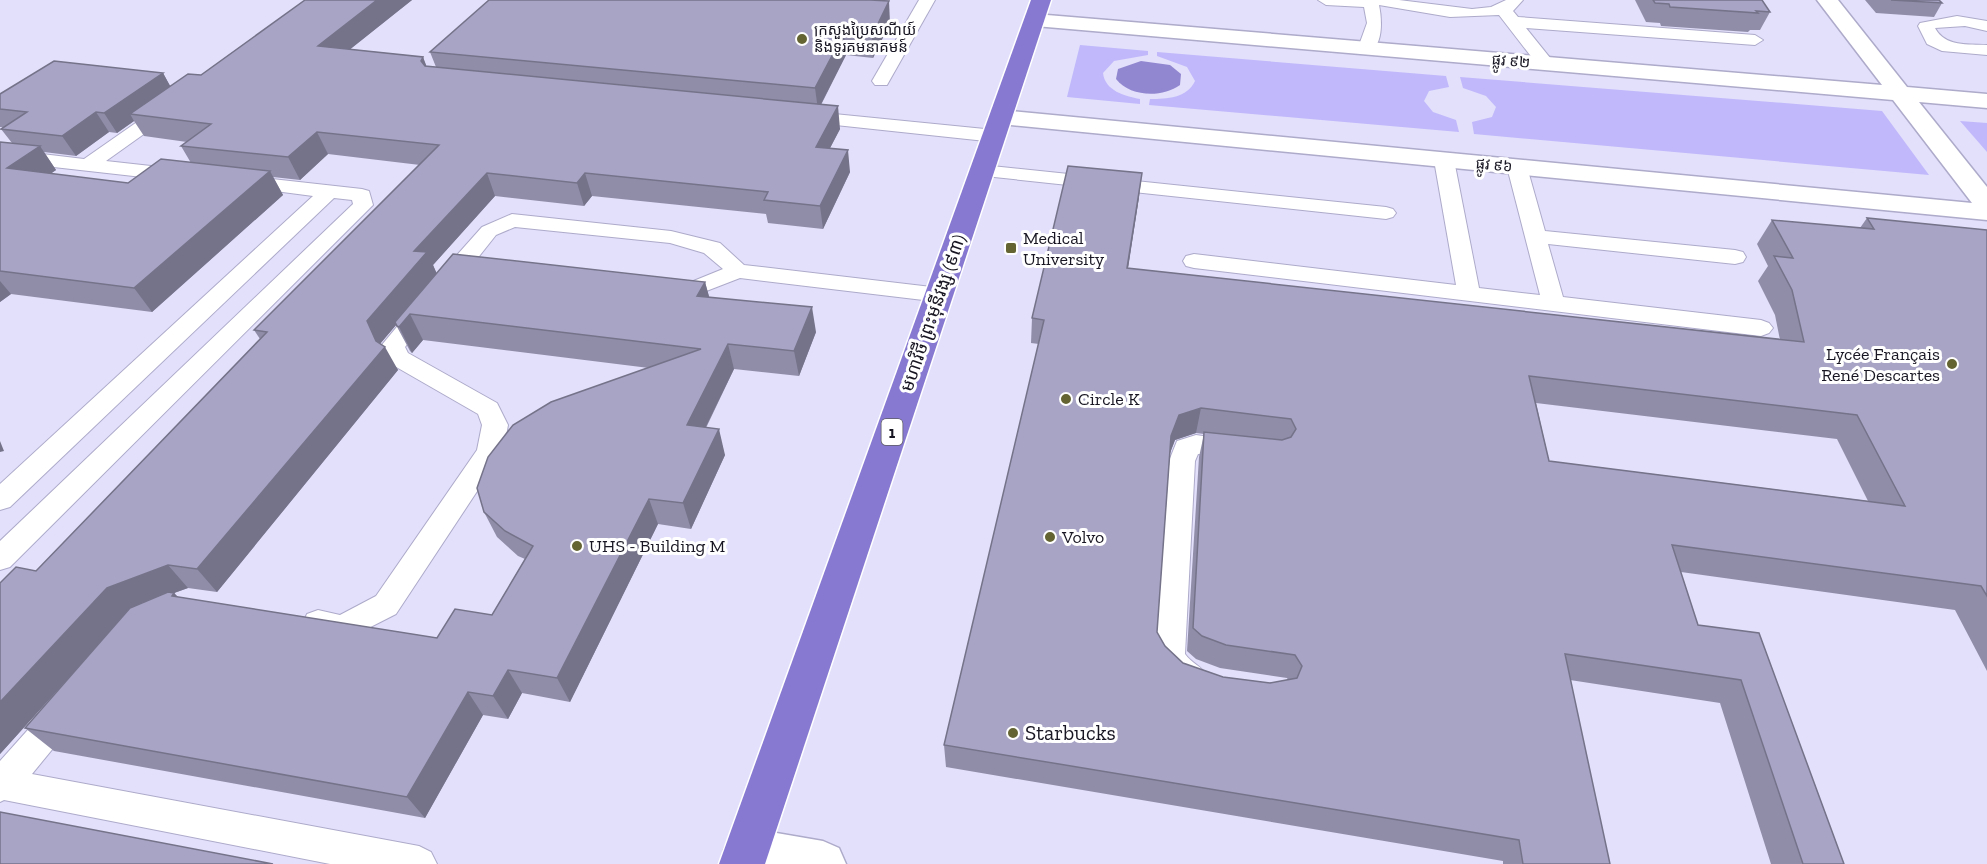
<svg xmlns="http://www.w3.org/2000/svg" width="1987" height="864" viewBox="0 0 1987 864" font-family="'Zilla Slab','Noto Sans Khmer',serif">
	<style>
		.green { fill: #c0b8fb }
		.water { fill: #9187d0 }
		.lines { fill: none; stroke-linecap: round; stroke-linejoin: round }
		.lane-casing { stroke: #adaaca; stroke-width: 2 }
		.street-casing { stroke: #adaaca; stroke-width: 3 }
		.highway-casing { stroke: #fff; stroke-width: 3 }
		.lane { fill: #fff; fill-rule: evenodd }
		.street { fill: #fff; fill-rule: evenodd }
		.highway { fill: #8778d1; fill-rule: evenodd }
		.wall { fill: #908da9; fill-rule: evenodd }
		.shaded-wall { fill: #75738a }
		.building { fill: #a7a4c5; stroke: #75738a; stroke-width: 1.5; fill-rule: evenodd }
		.poi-dot { fill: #636431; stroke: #fff; stroke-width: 2 }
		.labels { text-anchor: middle; stroke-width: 6; stroke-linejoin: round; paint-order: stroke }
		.far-poi-label { font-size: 15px; fill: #181622; stroke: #fff; text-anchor: start }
		.far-street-label { font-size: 15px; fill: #181622; stroke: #fff }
		.shield { fill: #fff; stroke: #5d5c64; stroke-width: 1.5 }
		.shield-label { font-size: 16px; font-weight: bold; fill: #181622 }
		.poi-label { font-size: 18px; fill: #181622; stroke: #fff; text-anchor: start }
		.street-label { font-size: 18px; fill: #181622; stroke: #fff }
		.near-poi-label { font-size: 21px; fill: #181622; stroke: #fff; text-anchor: start }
	</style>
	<rect width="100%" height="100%" fill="#e2e0fb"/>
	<g class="green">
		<path d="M 1080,45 L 1148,51 L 1148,55 L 1114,61 L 1103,73 C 1105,91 1125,96 1140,99 L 1140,104 L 1067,97 Z"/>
		<path d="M 1157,52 L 1446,76 L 1449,87 L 1429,91 L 1424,101 L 1433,112 L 1456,120 L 1459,132 L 1149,105 L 1150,99 C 1167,99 1187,98 1195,81 L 1187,67 L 1157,56 Z"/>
		<polygon points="1460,77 1882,111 1929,175 1474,134 1472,122 1492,117 1496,107 1486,96 1463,88"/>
		<polygon points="1960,121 1987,123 1987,152"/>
	</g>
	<path class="water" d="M 1141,61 L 1170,65 L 1181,74 L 1180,85 C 1162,98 1130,97 1116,79 L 1118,69 Z"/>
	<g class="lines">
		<g class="lane-casing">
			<g id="lane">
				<polygon points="919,0 935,0 887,85 875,85 872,81"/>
				<path d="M 1318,0 L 1399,0 L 1472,9 L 1491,7 L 1506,0 L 1523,0 L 1513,11 L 1518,17 L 1755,35 L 1763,40 L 1755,45 L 1526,28 L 1555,64 L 1546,69 L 1540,68 L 1499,15 L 1450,17 L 1379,5 C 1382,19 1384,49 1366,53 L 1358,48 L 1367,23 L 1364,7 L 1326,5 Z"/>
				<path d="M 1957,16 L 1987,21 L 1987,31 L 1965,26 L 1935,28 C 1945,47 1968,44 1987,45 L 1987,55 L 1942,51 L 1927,44 L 1918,26 L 1920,23 Z"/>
				<polygon points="166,105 175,110 172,114 106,161 178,169 185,171 188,175 185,179 178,181 0,161 0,149 84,159 160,106"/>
				<polygon points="804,111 995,130 1004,136 995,142 798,121 795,117"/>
				<polygon points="1444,154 1454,160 1479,288 1540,295 1507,167 1517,161 1527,167 1545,231 1735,250 1743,252 1746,257 1743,262 1735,264 1548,244 1563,297 1761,320 1769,323 1773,328 1769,333 1761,336 1194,268 1186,266 1183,261 1186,256 1194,254 1456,285 1434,160"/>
				<polygon points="982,165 1386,207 1393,209 1396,213 1393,217 1386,219 975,175 972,171"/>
				<polygon points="244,176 362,189 369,191 373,205 10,567 0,570 0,541 353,204 352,200 334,198 10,507 0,510 0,484 313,196 237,186 234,182 237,178"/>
				<polygon points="512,214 671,231 720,243 744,265 940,288 948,290 951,295 948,300 940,302 740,278 696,295 673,299 665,297 662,292 665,287 691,282 723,269 704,253 670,243 515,227 496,235 465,274 449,274 446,269 449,264 482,227"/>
				<polygon points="423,303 431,305 434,310 405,347 408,353 497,403 508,425 503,452 396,614 343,641 307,632 303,623 307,614 318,610 340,615 376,596 477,450 482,425 478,414 391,364 381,346 415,305"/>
				<path d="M 1196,435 L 1243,442 L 1247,449 L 1243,456 L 1234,458 L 1198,454 L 1195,461 L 1185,654 C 1192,664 1201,665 1207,676 L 1202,686 L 1191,690 L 1168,680 L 1155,656 L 1169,461 L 1177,441 Z"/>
				<polygon points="62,700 73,704 78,714 73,724 32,774 419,846 431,852 437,864 330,864 4,800 0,802 0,761 51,704"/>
			</g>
		</g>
		<g class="street-casing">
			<g id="street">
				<polygon points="1817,0 1838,0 1907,87 1987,94 1987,108 1919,102 1987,187 1987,220 1001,124 993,122 989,117 993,112 1001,110 1972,203 1893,100 1035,26 1028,24 1025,20 1028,16 1035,14 1882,85"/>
				<polygon points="747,828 823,841 839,848 846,864 730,864 724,850 731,834"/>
			</g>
		</g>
		<g class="highway-casing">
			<polygon id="highway" points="1031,0 1051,0 765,864 719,864"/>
		</g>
		<use href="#lane" class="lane"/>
		<use href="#street" class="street"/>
		<use href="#highway" class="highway"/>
	</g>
	<g class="wall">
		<path d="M 305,0 L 412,0 L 350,49 L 423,57 L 426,66 L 436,67 L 430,52 L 890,23 L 873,58 L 846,55 L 821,105 L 840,129 L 830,148 L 850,172 L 823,229 L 768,223 L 766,214 L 592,196 L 584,206 L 495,196 L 433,265 L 436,273 L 705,282 L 709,297 L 816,332 L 799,376 L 734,369 L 706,428 L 725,455 L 691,529 L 658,524 L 570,702 L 522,693 L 508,719 L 483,715 L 425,818 L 54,751 L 25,728 L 80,665 L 0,754 L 0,583 L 36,571 L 260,339 L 254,330 L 420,165 L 328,154 L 300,180 L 273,177 L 283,195 L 152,312 L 11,294 L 0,302 L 0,142 L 12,143 L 1,129 L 3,127 L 0,127 L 0,94 L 163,73 L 170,86 L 201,75 ZM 134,121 L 144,136 L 187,142 L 181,146 L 191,163 L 128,183 L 50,174 L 56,170 L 44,152 L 76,156 L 109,132 L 117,133 ZM 396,325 L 410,351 L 412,353 L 423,340 L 649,368 L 484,512 L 497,537 L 518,556 L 525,559 L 492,615 L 437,638 L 178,597 L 174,593 L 188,588 L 217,592 L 398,370 L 380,344 Z"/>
		<polygon points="1635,0 1762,0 1770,12 1760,30 1750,30 1748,32 1661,26 1660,23 1646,22"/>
		<polygon points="1865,0 1939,0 1942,3 1934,17 1876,13"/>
		<path d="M 1139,197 L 1128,269 L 1780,340 L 1775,315 L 1758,281 L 1768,266 L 1757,244 L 1772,220 L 1860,228 L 1867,218 L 1987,230 L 1987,671 L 1955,610 L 1681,572 L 1698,625 L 1759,633 L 1844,864 L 1771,864 L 1720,703 L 1570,680 L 1610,864 L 1503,864 L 1503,861 L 946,767 L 944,745 L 1039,344 L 1031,343 L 1032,318 ZM 1536,403 L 1837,439 L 1868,501 L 1549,461 ZM 1196,433 L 1204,434 L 1199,457 L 1187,651 L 1196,659 L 1220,668 L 1287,678 L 1288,680 L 1270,683 L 1223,677 L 1183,663 L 1165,646 L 1157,632 L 1170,453 L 1175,440 Z"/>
	</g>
	<g class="shaded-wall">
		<polygon points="377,0 412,0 328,67 318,46"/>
		<polygon points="889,1 890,23 873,58 872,36"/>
		<polygon points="844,33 846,55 818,110 815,88"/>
		<polygon points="423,57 431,78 421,61"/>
		<polygon points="163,73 174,93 130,114 134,121 117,133 104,113"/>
		<polygon points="838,106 840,129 819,169 816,147"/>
		<polygon points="96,112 109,132 76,156 62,136"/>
		<polygon points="317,132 328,154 300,180 288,157"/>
		<polygon points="40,146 56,170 24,192 7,168"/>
		<polygon points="848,150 850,172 823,229 820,206"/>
		<polygon points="270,171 283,195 152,312 134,288"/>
		<polygon points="487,173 495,196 433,265 438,276 379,345 385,347 398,370 217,592 197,569 414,251"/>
		<polygon points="585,173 592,196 584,206 577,183"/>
		<polygon points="1142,173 1139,197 1124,293 1127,268"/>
		<polygon points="0,281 11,294 0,302"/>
		<polygon points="705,282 712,307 697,296"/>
		<polygon points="812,307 816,332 799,376 794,351"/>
		<polygon points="410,314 423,340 412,353 399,327"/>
		<polygon points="728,344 734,369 694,451 687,425"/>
		<polygon points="1201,408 1196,433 1175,440 1167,461 1171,436 1179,415"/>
		<polygon points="719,429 725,455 691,529 683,503"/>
		<polygon points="0,441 4,451 0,452"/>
		<polygon points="649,499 658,524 570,702 557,678"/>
		<polygon points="168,565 188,588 174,593 197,617 129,611 0,754 0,702 107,588"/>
		<polygon points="508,670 522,693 508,719 493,696"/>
		<polygon points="468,692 483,715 425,818 407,797"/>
	</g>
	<g class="building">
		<polygon points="305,0 377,0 318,46 423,57 421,61 425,66 838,106 816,147 848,150 820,206 764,200 768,192 585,173 577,183 487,173 414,251 427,252 367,321 376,341 385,347 197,569 168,565 107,588 0,702 0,583 16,567 36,571 267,332 254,330 439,145 317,132 288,157 181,146 211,124 130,114 188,74 201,75"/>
		<polygon points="489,0 870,0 889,1 872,36 844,33 815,88 430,52"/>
		<polygon points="1653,0 1762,0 1770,12 1756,11 1758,13 1670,7 1669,4 1655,3"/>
		<polygon points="1891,0 1939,0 1942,3"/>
		<polygon points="54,61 163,73 104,113 96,112 62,136 1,129 27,112 0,109 0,94"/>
		<polygon points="0,142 40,146 7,168 128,183 161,159 270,171 134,288 0,271"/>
		<path d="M 1068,166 L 1142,173 L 1127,268 L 1804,342 L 1792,290 L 1774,256 L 1793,258 L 1772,220 L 1874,229 L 1867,218 L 1987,230 L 1987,596 L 1981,586 L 1672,545 L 1698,625 L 1759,633 L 1844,864 L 1803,864 L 1741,680 L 1565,654 L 1610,864 L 1523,864 L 1519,840 L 944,745 L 1044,320 L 1032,318 ZM 1529,376 L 1857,415 L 1905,506 L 1549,461 ZM 1201,408 L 1291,419 L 1296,429 L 1291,437 L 1282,440 L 1204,432 L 1193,628 L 1202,636 L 1226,645 L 1295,655 L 1302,666 L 1297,678 L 1270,683 L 1223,677 L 1183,663 L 1165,646 L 1157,632 L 1171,436 L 1179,415 Z"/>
		<polygon points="453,254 705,282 697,296 812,307 794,351 728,344 687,425 719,429 683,503 649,499 557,678 508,670 493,696 468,692 407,797 25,728 130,608 168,592 174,593 172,596 437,638 455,609 492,615 533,546 505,531 484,512 477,488 488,457 513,425 551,402 701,349 410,314 399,327 397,326 395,322"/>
		<polygon points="0,812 273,864 0,864"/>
	</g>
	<g class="poi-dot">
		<circle cx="802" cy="39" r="6"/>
		<rect x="1005" y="242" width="12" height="12" rx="3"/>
		<circle cx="1952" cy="364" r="6"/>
		<circle cx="1066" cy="399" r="6"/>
		<circle cx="1050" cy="537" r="6"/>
		<circle cx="577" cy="546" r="6"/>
		<circle cx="1013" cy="733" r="6"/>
	</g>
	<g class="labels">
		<g class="far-poi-label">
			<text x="814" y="35">ក្រសួងប្រៃសណីយ៍<tspan x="814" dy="17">និងទូរគមនាគមន៍</tspan></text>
		</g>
		<g class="far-street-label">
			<text transform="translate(1511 61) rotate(5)" y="5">ផ្លូវ ៩២</text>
			<text transform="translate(1494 165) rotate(5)" y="5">ផ្លូវ ៩៦</text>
		</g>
		<rect class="shield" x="881.5" y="419" width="21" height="26" rx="4.5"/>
		<g class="shield-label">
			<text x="892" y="438">1</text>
		</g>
		<g class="poi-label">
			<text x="1023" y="244">Medical<tspan x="1023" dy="21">University</tspan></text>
			<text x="1940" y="360" text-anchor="end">Lycée Français<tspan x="1940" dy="21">René Descartes</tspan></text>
			<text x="1078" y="405">Circle K</text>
			<text x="1062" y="543">Volvo</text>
			<text x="589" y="552">UHS - Building M</text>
		</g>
		<g class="street-label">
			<text transform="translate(933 313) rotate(-71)" y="6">មហាវិថី ព្រះមុនីវង្ស (៩៣)</text>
		</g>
		<g class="near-poi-label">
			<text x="1025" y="740">Starbucks</text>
		</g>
	</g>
</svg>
